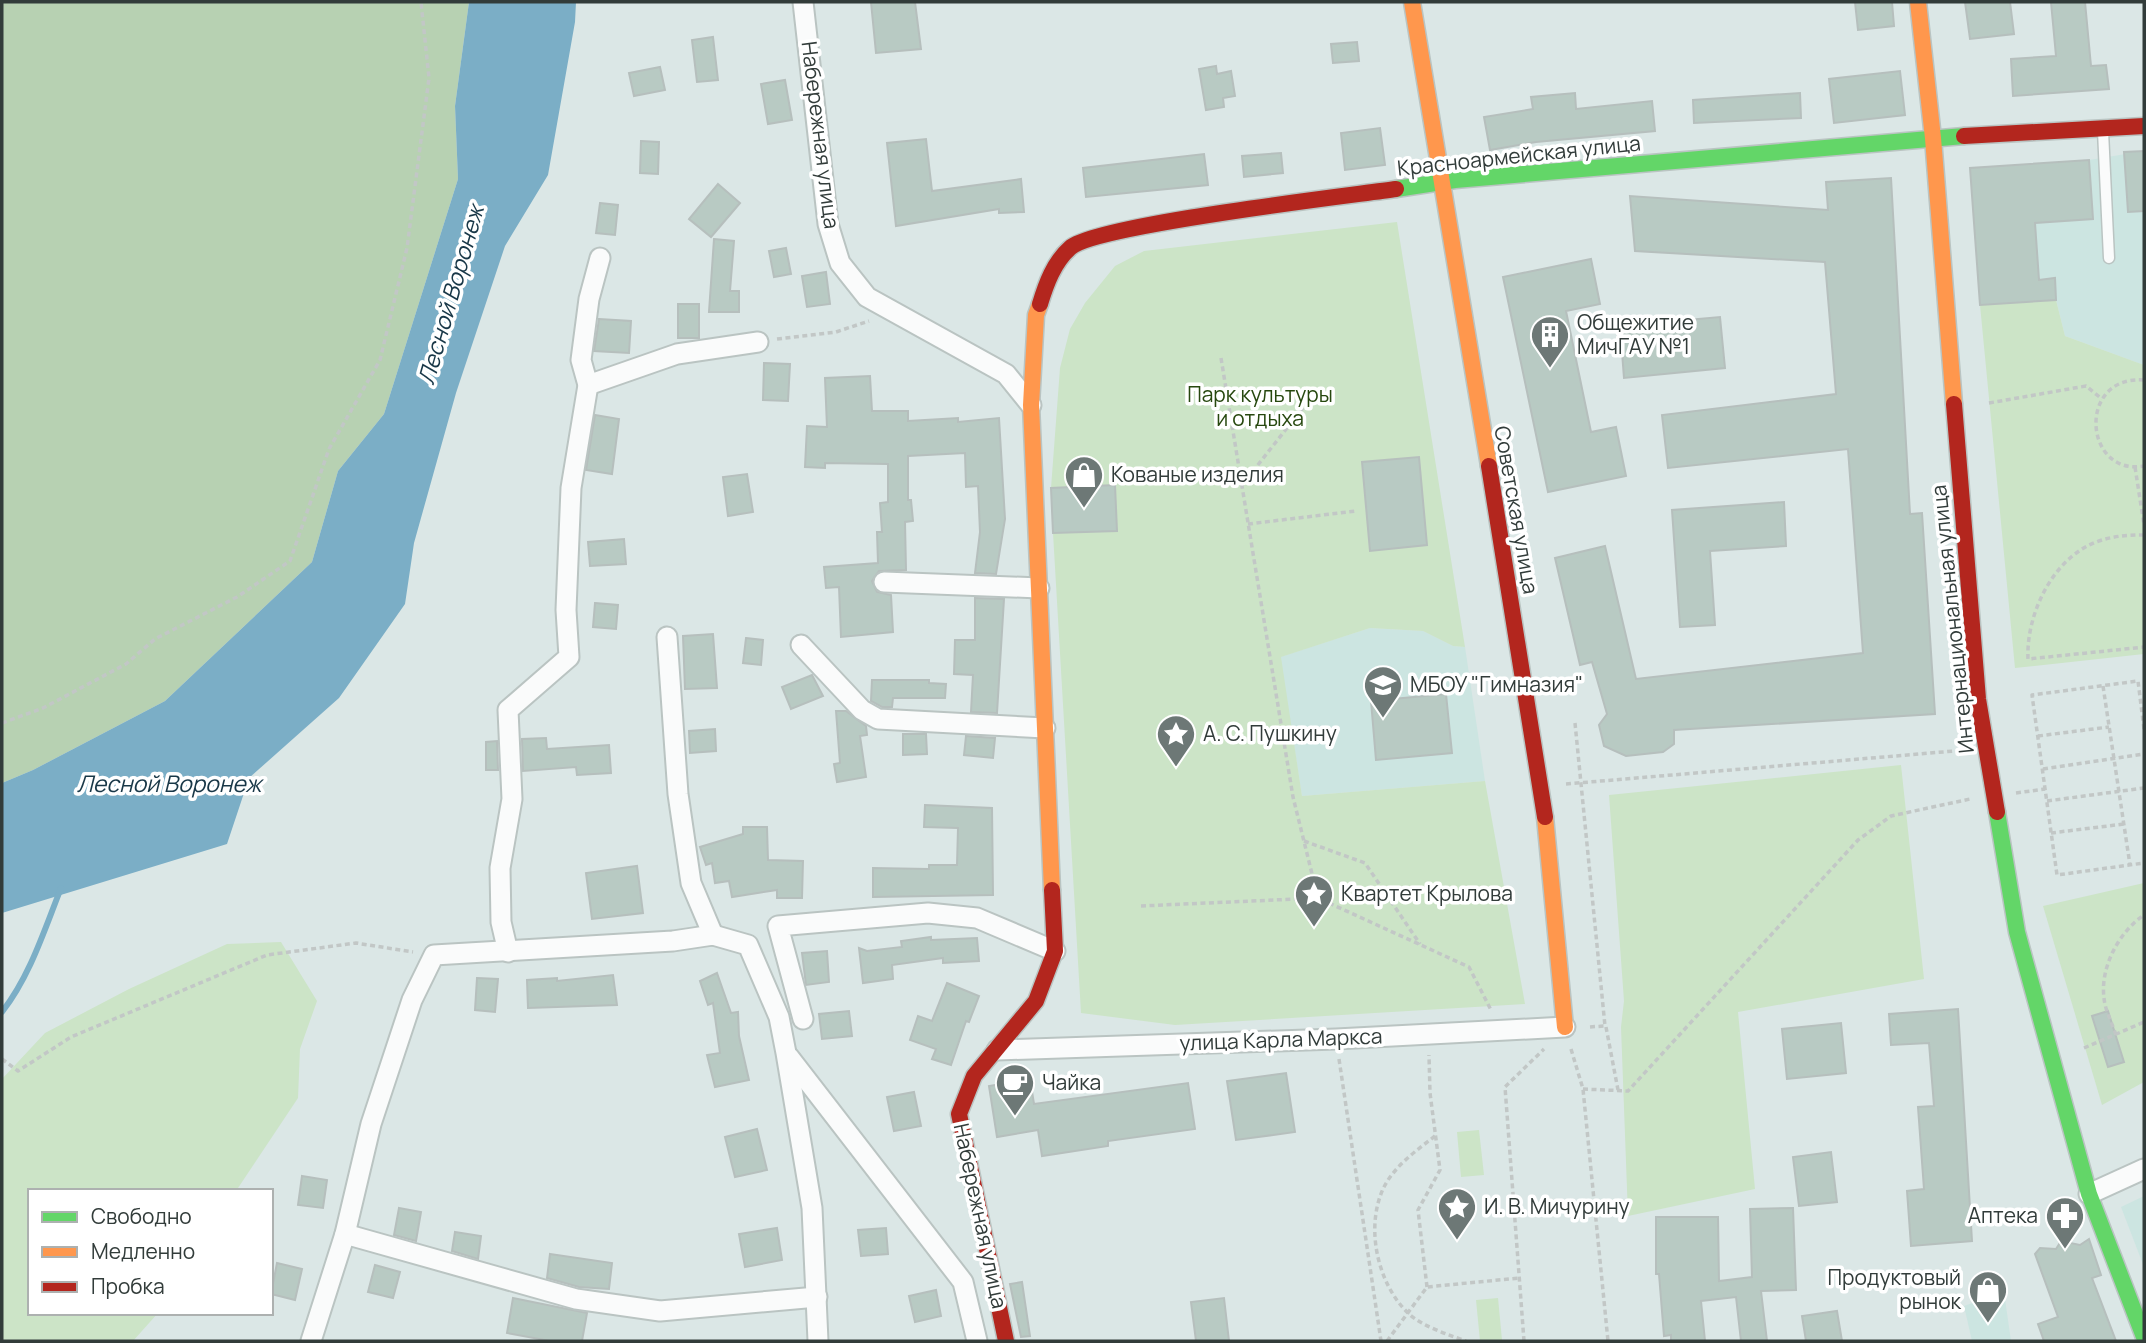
<svg xmlns="http://www.w3.org/2000/svg" width="2146" height="1343" viewBox="0 0 2146 1343" font-family="Manrope,sans-serif">
	<style>
		.built { fill: #cce5e1 }
		.green { fill: #cce4c7 }
		.forest { fill: #b7d1b2 }
		.water { fill: #7baec6 }
		.lines { fill: none; stroke-linecap: round; stroke-linejoin: round }
		.stream { stroke: #7baec6; stroke-width: 6 }
		.building { fill: #b8cac3; stroke: #b6bfbd; stroke-width: 2 }
		.lane-casing { stroke: #bac4c2; stroke-width: 13 }
		.street-casing { stroke: #bac4c2; stroke-width: 23 }
		.fast-casing { stroke: #bac4c2; stroke-width: 19 }
		.slow-casing { stroke: #bac4c2; stroke-width: 19 }
		.jam-casing { stroke: #bac4c2; stroke-width: 19 }
		.path { stroke: #c2c7c6; stroke-width: 3.5; stroke-dasharray: 5 3.5; stroke-linecap: butt }
		.lane { stroke: #fafbfb; stroke-width: 10 }
		.street { stroke: #fafbfb; stroke-width: 19 }
		.fast { stroke: #63d668; stroke-width: 16 }
		.slow { stroke: #ff974d; stroke-width: 16 }
		.jam { stroke: #b3261e; stroke-width: 16 }
		.labels { text-anchor: middle; stroke-width: 7; stroke-linejoin: round; paint-order: stroke }
		.street-label { font-size: 21px; fill: #323c3a; stroke: #fff }
		.poi-label { font-size: 21px; fill: #323c3a; stroke: #fff; text-anchor: start }
		.park-label { font-size: 21px; fill: #27480f; stroke: #fff }
		.water-label { font-size: 23px; font-style: italic; fill: #183747; stroke: #fff }
	</style>
	<rect width="100%" height="100%" fill="#dbe7e6"/>
	<g class="built">
		<polygon points="2144,151 2144,365 2065,336 2056,300 1980,305 1971,168 2089,160"/>
		<polygon points="1370,628 1423,631 1453,646 1465,647 1485,781 1302,796 1280,657"/>
		<polygon points="2144,1196 2144,1267 2121,1207"/>
		<polygon points="2004,1292 2011,1341 1972,1341 1964,1306"/>
	</g>
	<g class="green">
		<polygon points="1397,222 1465,647 1453,646 1423,631 1370,628 1281,657 1302,796 1485,781 1525,1004 1175,1025 1081,1013 1053,533 1117,531 1115,485 1051,488 1060,368 1070,329 1085,303 1115,266 1144,251"/>
		<polygon points="2056,300 2065,336 2144,365 2144,654 2015,668 1980,305"/>
		<polygon points="1901,765 1924,979 1738,1012 1755,1189 1628,1216 1621,1027 1624,1001 1609,795"/>
		<polygon points="2144,883 2144,1082 2102,1105 2043,906"/>
		<polygon points="281,942 317,1001 300,1049 298,1098 236,1191 30,1191 30,1313 158,1313 133,1341 2,1341 2,1079 45,1033 129,989 227,944"/>
		<polygon points="1479,1130 1484,1175 1461,1177 1457,1132"/>
		<polygon points="1498,1298 1502,1340 1480,1341 1476,1300"/>
	</g>
	<polygon class="forest" points="2,2 469,2 455,106 458,179 384,414 338,471 312,562 165,701 33,770 2,783"/>
	<polygon class="water" points="469,2 576,2 575,22 548,175 505,246 456,393 414,543 405,604 339,698 249,778 227,844 2,913 2,783 33,770 165,701 312,562 338,471 384,414 458,179 455,106"/>
	<g class="lines">
		<path class="stream" d="M 2,1012 C 30,976 44,931 61,888"/>
	</g>
	<g class="building">
		<polygon points="871,2 915,2 921,49 876,53"/>
		<polygon points="1855,2 1892,2 1894,26 1858,30"/>
		<polygon points="1965,2 2010,2 2014,34 1970,39"/>
		<polygon points="2051,2 2085,2 2091,66 2106,65 2109,89 2013,96 2011,59 2056,56"/>
		<polygon points="713,37 718,80 697,82 692,40"/>
		<polygon points="1357,42 1359,61 1333,63 1331,44"/>
		<polygon points="1216,66 1217,74 1231,71 1235,96 1223,98 1224,107 1206,110 1199,69"/>
		<polygon points="660,67 665,90 634,96 629,73"/>
		<polygon points="1900,71 1905,115 1834,123 1829,79"/>
		<polygon points="785,80 792,120 768,124 761,84"/>
		<polygon points="1575,93 1576,109 1652,101 1655,131 1536,142 1490,150 1484,117 1533,109 1531,97"/>
		<polygon points="1800,93 1801,118 1694,123 1693,100"/>
		<polygon points="1380,128 1385,165 1345,170 1341,133"/>
		<polygon points="926,139 932,191 1021,179 1024,212 999,213 999,209 896,226 887,143"/>
		<polygon points="641,141 659,142 658,174 640,173"/>
		<polygon points="2144,151 2144,211 2128,212 2124,152"/>
		<polygon points="1281,153 1283,173 1244,177 1242,156"/>
		<polygon points="1204,154 1208,185 1086,197 1083,168"/>
		<polygon points="2089,160 2093,219 2035,223 2039,280 2055,278 2056,300 1980,305 1970,168"/>
		<polygon points="1891,178 1910,514 1922,513 1935,714 1674,730 1674,744 1663,752 1626,756 1604,746 1599,725 1607,714 1592,662 1580,665 1555,558 1605,546 1636,679 1863,653 1848,449 1668,468 1662,415 1836,394 1825,262 1635,251 1630,196 1828,210 1826,182"/>
		<polygon points="718,184 740,203 711,237 689,219"/>
		<polygon points="600,203 618,205 615,235 596,233"/>
		<polygon points="714,239 734,241 730,291 739,291 739,312 709,312"/>
		<polygon points="786,248 791,274 774,277 769,251"/>
		<polygon points="1591,259 1600,304 1566,311 1591,432 1616,427 1626,476 1548,492 1503,277"/>
		<polygon points="826,272 830,304 807,307 802,276"/>
		<rect x="678" y="304" width="21" height="34"/>
		<polygon points="1720,317 1725,368 1624,378 1620,326"/>
		<polygon points="599,319 631,321 629,353 594,351"/>
		<polygon points="764,363 790,364 788,401 763,400"/>
		<polygon points="870,376 872,411 908,411 908,421 958,418 958,422 999,418 1005,519 996,574 975,573 980,532 978,486 966,487 965,453 908,456 908,500 911,500 913,521 905,522 906,570 879,571 872,581 877,592 891,595 893,632 841,637 839,587 826,588 824,567 878,563 877,532 882,532 880,503 888,502 888,464 825,463 825,468 805,467 807,426 827,427 825,378"/>
		<polygon points="595,415 619,419 612,474 586,470"/>
		<polygon points="1419,457 1427,545 1370,551 1362,462"/>
		<polygon points="747,474 753,512 728,516 723,477"/>
		<polygon points="1115,485 1117,531 1053,533 1051,488"/>
		<polygon points="1784,502 1786,546 1710,551 1715,625 1680,627 1672,510"/>
		<polygon points="624,539 626,564 590,566 588,542"/>
		<polygon points="975,598 1004,599 997,713 971,712 973,675 954,674 955,640 975,640"/>
		<polygon points="595,603 618,605 616,629 593,627"/>
		<polygon points="713,634 717,688 685,689 683,636"/>
		<polygon points="746,638 763,640 761,665 743,663"/>
		<polygon points="812,675 823,696 791,709 782,687"/>
		<polygon points="872,680 929,680 929,683 946,684 945,698 893,698 892,707 882,707 871,701"/>
		<polygon points="1446,694 1452,753 1376,760 1371,701"/>
		<polygon points="836,711 846,711 866,726 867,735 860,736 866,777 837,782 834,764 840,763"/>
		<polygon points="715,729 716,751 690,753 689,731"/>
		<polygon points="903,734 926,734 927,754 903,755"/>
		<polygon points="966,736 995,738 993,758 964,755"/>
		<polygon points="546,738 547,749 609,745 611,773 577,775 576,767 523,771 522,739"/>
		<polygon points="497,741 498,770 486,770 486,742"/>
		<polygon points="925,805 992,808 993,895 873,897 873,868 929,869 929,865 957,865 958,828 924,827"/>
		<polygon points="743,827 767,827 768,860 803,861 802,898 777,898 777,890 732,897 729,881 715,883 712,863 706,865 700,847 743,834"/>
		<polygon points="637,866 643,913 592,919 586,873"/>
		<polygon points="931,937 931,940 977,938 979,961 943,963 943,958 892,965 893,979 863,983 859,948 867,951 902,947 901,941"/>
		<polygon points="827,951 829,982 806,985 802,953"/>
		<polygon points="717,973 731,1013 738,1012 739,1036 749,1080 715,1087 707,1055 720,1053 713,1003 708,1005 700,981"/>
		<polygon points="613,975 617,1005 528,1008 527,980 557,978 557,981"/>
		<polygon points="477,978 498,979 495,1012 475,1010"/>
		<polygon points="947,983 979,996 969,1022 966,1021 951,1065 932,1059 936,1049 910,1040 918,1016 932,1021"/>
		<polygon points="1958,1009 1972,1241 1911,1246 1907,1191 1924,1189 1918,1107 1934,1106 1929,1043 1891,1045 1889,1014"/>
		<polygon points="849,1011 852,1036 822,1039 819,1014"/>
		<polygon points="2108,1011 2124,1062 2108,1067 2092,1016"/>
		<polygon points="1841,1023 1846,1073 1787,1079 1782,1029"/>
		<polygon points="1286,1073 1295,1132 1236,1140 1227,1081"/>
		<polygon points="1030,1079 1034,1104 1188,1083 1195,1129 1108,1141 1108,1146 1042,1156 1038,1130 997,1137 989,1086"/>
		<polygon points="914,1092 921,1126 894,1131 887,1097"/>
		<polygon points="757,1129 767,1170 735,1177 725,1137"/>
		<polygon points="1831,1152 1837,1202 1799,1206 1793,1157"/>
		<polygon points="302,1176 327,1180 323,1208 298,1205"/>
		<polygon points="399,1208 421,1212 416,1241 394,1235"/>
		<polygon points="1793,1208 1796,1290 1761,1291 1767,1341 1741,1341 1736,1297 1701,1301 1705,1341 1671,1341 1671,1335 1664,1336 1659,1274 1656,1274 1656,1217 1718,1217 1719,1281 1752,1277 1750,1209"/>
		<polygon points="777,1228 782,1260 745,1267 739,1234"/>
		<polygon points="886,1228 888,1254 861,1256 858,1230"/>
		<polygon points="455,1232 481,1236 478,1259 452,1251"/>
		<polygon points="2089,1239 2101,1275 2092,1278 2116,1341 2044,1341 2038,1324 2058,1317 2035,1254 2040,1248 2056,1249 2061,1241 2080,1245"/>
		<polygon points="550,1254 612,1263 609,1289 579,1287 547,1278"/>
		<polygon points="277,1263 302,1269 295,1300 271,1294"/>
		<polygon points="375,1265 400,1272 393,1298 368,1292"/>
		<polygon points="1022,1282 1030,1336 1021,1337 1010,1284"/>
		<polygon points="936,1290 941,1316 915,1322 909,1296"/>
		<polygon points="513,1298 587,1313 582,1341 550,1341 507,1333"/>
		<polygon points="1224,1298 1229,1341 1196,1341 1191,1302"/>
		<polygon points="1837,1311 1842,1341 1806,1341 1802,1316"/>
	</g>
	<g class="lines">
		<g class="lane-casing">
			<polyline id="lane" points="2103,131 2109,258"/>
		</g>
		<g class="street-casing">
			<g id="street">
				<polyline points="803,2 828,224 840,263 867,297 1006,374 1031,405"/>
				<polyline points="588,385 677,354 758,342"/>
				<polyline points="884,582 1039,588"/>
				<polyline points="667,637 678,794 691,883 713,935"/>
				<polyline points="801,645 862,710 878,719 1045,728"/>
				<polyline points="508,952 501,922 500,868 512,799 508,710 569,657 566,610 571,488 588,385 581,360 589,299 600,258"/>
				<polyline points="803,1019 778,926 928,913 977,918 1055,951"/>
				<polyline points="997,1050 1336,1039 1565,1027"/>
				<polyline points="789,1057 963,1282 977,1341"/>
				<polyline points="2089,1194 2144,1169"/>
				<polyline points="345,1234 576,1299 660,1311 817,1297"/>
				<polyline points="311,1341 345,1234 371,1124 412,1000 434,955 673,941 713,935 748,945 779,1017 786,1053 812,1208 818,1341"/>
			</g>
		</g>
		<g class="fast-casing">
			<g id="fast">
				<polyline points="1396,189 1455,180 1964,136"/>
				<polyline points="1997,812 2017,932 2089,1194 2144,1337"/>
			</g>
		</g>
		<g class="slow-casing">
			<g id="slow">
				<polyline points="1412,2 1489,466"/>
				<polyline points="1918,2 1933,138 1954,404"/>
				<polyline points="1040,304 1036,315 1031,405 1052,890"/>
				<polyline points="1545,817 1565,1027"/>
			</g>
		</g>
		<g class="jam-casing">
			<g id="jam">
				<polyline points="1964,136 2144,126"/>
				<path d="M 1040,304 C 1046,284 1054,262 1070,248 C 1094,225 1347,196 1396,189"/>
				<polyline points="1954,404 1978,699 1997,812"/>
				<polyline points="1489,466 1545,817"/>
				<polyline points="1006,1341 959,1114 974,1076 1036,1001 1055,951 1052,890"/>
			</g>
		</g>
		<g class="path">
			<polyline points="777,339 836,332 869,321"/>
			<polyline points="1221,358 1293,797 1318,898 1469,967 1491,1010"/>
			<path d="M 2144,380 C 2076,375 2084,477 2144,466"/>
			<polyline points="1989,403 2086,386 2102,399"/>
			<polyline points="2135,467 2144,525"/>
			<polyline points="1242,485 1317,390"/>
			<polyline points="1248,524 1356,511"/>
			<path d="M 2144,535 C 2127,535 2112,536 2096,542 C 2052,559 2026,615 2028,659 L 2144,647"/>
			<polyline points="2103,686 2130,865"/>
			<polyline points="2,723 43,708 126,664 155,639 237,597 290,561 329,449 380,360 407,248 429,78 421,2"/>
			<polyline points="1575,723 1605,1026 1588,1027"/>
			<polyline points="2144,729 2138,681 2032,695 2057,875 2144,863"/>
			<polyline points="2038,736 2109,727"/>
			<polyline points="2043,769 2144,754"/>
			<polyline points="1566,784 1954,751"/>
			<polyline points="2016,793 2045,789"/>
			<polyline points="2047,801 2144,788"/>
			<polyline points="2051,833 2124,824"/>
			<polyline points="1304,841 1365,863 1420,944"/>
			<polyline points="1141,906 1318,898"/>
			<polyline points="1606,1027 1618,1090"/>
			<path d="M 2116,1035 C 2112,1023 2105,1010 2104,998 C 2100,967 2119,932 2144,915"/>
			<polyline points="2084,1048 2144,1022"/>
			<polyline points="1571,1049 1583,1089 1608,1341"/>
			<polyline points="2,1059 18,1071 71,1037 267,955 356,943 413,952"/>
			<polyline points="1339,1059 1381,1341"/>
			<polyline points="1583,1089 1628,1091 1858,840 1891,816 1970,799"/>
			<path d="M 1435,1136 C 1416,1151 1394,1166 1383,1189 C 1365,1229 1378,1284 1408,1313 C 1421,1326 1449,1335 1466,1341"/>
			<polyline points="1427,1287 1418,1210 1440,1170 1430,1093 1429,1055"/>
			<polyline points="1387,1341 1427,1287 1519,1278"/>
			<polyline points="1524,1341 1505,1087 1544,1049"/>
		</g>
		<use href="#lane" class="lane"/>
		<use href="#street" class="street"/>
		<use href="#fast" class="fast"/>
		<use href="#slow" class="slow"/>
		<use href="#jam" class="jam"/>
	</g>
	<defs>
		<g id="building-pin" transform="scale(2.0125)"><path d="M0 17L-7.5 6A9.5 9.5 0 1 1 7.5 6Z" fill="#6d7876" stroke="#fff"/><path d="M-4-6H4V6H1V3H-1V6H-4ZM-2.5-4.3h1.7v1.8h-1.7ZM.8-4.3h1.7v1.8H.8ZM-2.5-1h1.7V.8h-1.7ZM.8-1h1.7V.8H.8Z" fill="#fff"/></g>
		<g id="shop-pin" transform="scale(2.0125)"><path d="M0 17L-7.5 6A9.5 9.5 0 1 1 7.5 6Z" fill="#6d7876" stroke="#fff"/><path d="M-5-2.5h2.3a2.7 3.5 0 0 1 5.4 0H5L5.5 6h-11ZM-1.5-2.5h3a1.5 2.3 0 0 0-3 0Z" fill="#fff"/></g>
		<g id="school-pin" transform="scale(2.0125)"><path d="M0 17L-7.5 6A9.5 9.5 0 1 1 7.5 6Z" fill="#6d7876" stroke="#fff"/><path d="M0-5L7-2L0 1L-7-2ZM-4 1L0 2.5L4 1V4Q0 6-4 4Z" fill="#fff"/></g>
		<g id="sight-pin" transform="scale(2.0125)"><path d="M0 17L-7.5 6A9.5 9.5 0 1 1 7.5 6Z" fill="#6d7876" stroke="#fff"/><path d="M0-6L1.8-2.2L6-1.7L2.9 1.2L3.7 5.4L0 3.3L-3.7 5.4L-2.9 1.2L-6-1.7L-1.8-2.2Z" fill="#fff"/></g>
		<g id="cafe-pin" transform="scale(2.0125)"><path d="M0 17L-7.5 6A9.5 9.5 0 1 1 7.5 6Z" fill="#6d7876" stroke="#fff"/><path d="M-5.5-4.5H6V0H3Q3 3.5 0 3.5H-2.5Q-5.5 3.5-5.5 0ZM3-3.2v2h1.7v-2ZM-6 4.5H4V6H-6Z" fill="#fff"/></g>
		<g id="pharmacy-pin" transform="scale(2.0125)"><path d="M0 17L-7.5 6A9.5 9.5 0 1 1 7.5 6Z" fill="#6d7876" stroke="#fff"/><path d="M-2-6h4v4h4v4h-4v4h-4v-4h-4v-4h4Z" fill="#fff"/></g>
	</defs>
	<g fill-rule="evenodd">
		<use href="#building-pin" x="1550" y="335"/>
		<use href="#shop-pin" x="1084" y="475"/>
		<use href="#school-pin" x="1383" y="685"/>
		<use href="#sight-pin" x="1176" y="734"/>
		<use href="#sight-pin" x="1314" y="894"/>
		<use href="#cafe-pin" x="1015" y="1083"/>
		<use href="#sight-pin" x="1457" y="1207"/>
		<use href="#pharmacy-pin" x="2065" y="1216"/>
		<use href="#shop-pin" x="1988" y="1290"/>
	</g>
	<g class="labels">
		<g class="street-label">
			<text transform="translate(820 135) rotate(83)" y="7">Набережная улица</text>
			<text transform="translate(1519 156) rotate(-6)" y="7">Красноармейская улица</text>
			<text transform="translate(1516 510) rotate(80)" y="7">Советская улица</text>
			<text transform="translate(1953 619) rotate(-96)" y="7">Интернациональная улица</text>
			<text transform="translate(1281 1040) rotate(-2)" y="7">улица Карла Маркса</text>
			<text transform="translate(980 1216) rotate(78)" y="7">Набережная улица</text>
		</g>
		<g class="poi-label">
			<text x="1577" y="330">Общежитие<tspan x="1577" dy="24">МичГАУ №1</tspan></text>
			<text x="1111" y="482">Кованые изделия</text>
			<text x="1410" y="692">МБОУ "Гимназия"</text>
			<text x="1203" y="741">А. С. Пушкину</text>
			<text x="1341" y="901">Квартет Крылова</text>
			<text x="1042" y="1090">Чайка</text>
			<text x="1484" y="1214">И. В. Мичурину</text>
			<text x="2038" y="1223" text-anchor="end">Аптека</text>
			<text x="1961" y="1285" text-anchor="end">Продуктовый<tspan x="1961" dy="24">рынок</tspan></text>
		</g>
		<g class="park-label">
			<text x="1260" y="402">Парк культуры<tspan x="1260" dy="24">и отдыха</tspan></text>
		</g>
		<g class="water-label">
			<text transform="translate(451 295) rotate(-74)" y="8">Лесной Воронеж</text>
			<text x="169" y="792">Лесной Воронеж</text>
		</g>
	</g>
	<rect width="2146" height="1343" fill="none" stroke="#323c3a" stroke-width="7"/>
	<rect x="28" y="1189" width="245" height="126" fill="#ffffff" stroke="#adb1b0" stroke-width="2"/>
	<rect x="42" y="1212" width="35" height="10" fill="#63d668" stroke="#adb1b0" stroke-width="2"/>
	<text x="91" y="1224" font-size="21" fill="#323c3a">Свободно</text>
	<rect x="42" y="1247" width="35" height="10" fill="#ff974d" stroke="#adb1b0" stroke-width="2"/>
	<text x="91" y="1259" font-size="21" fill="#323c3a">Медленно</text>
	<rect x="42" y="1282" width="35" height="10" fill="#b3261e" stroke="#adb1b0" stroke-width="2"/>
	<text x="91" y="1294" font-size="21" fill="#323c3a">Пробка</text>
</svg>
